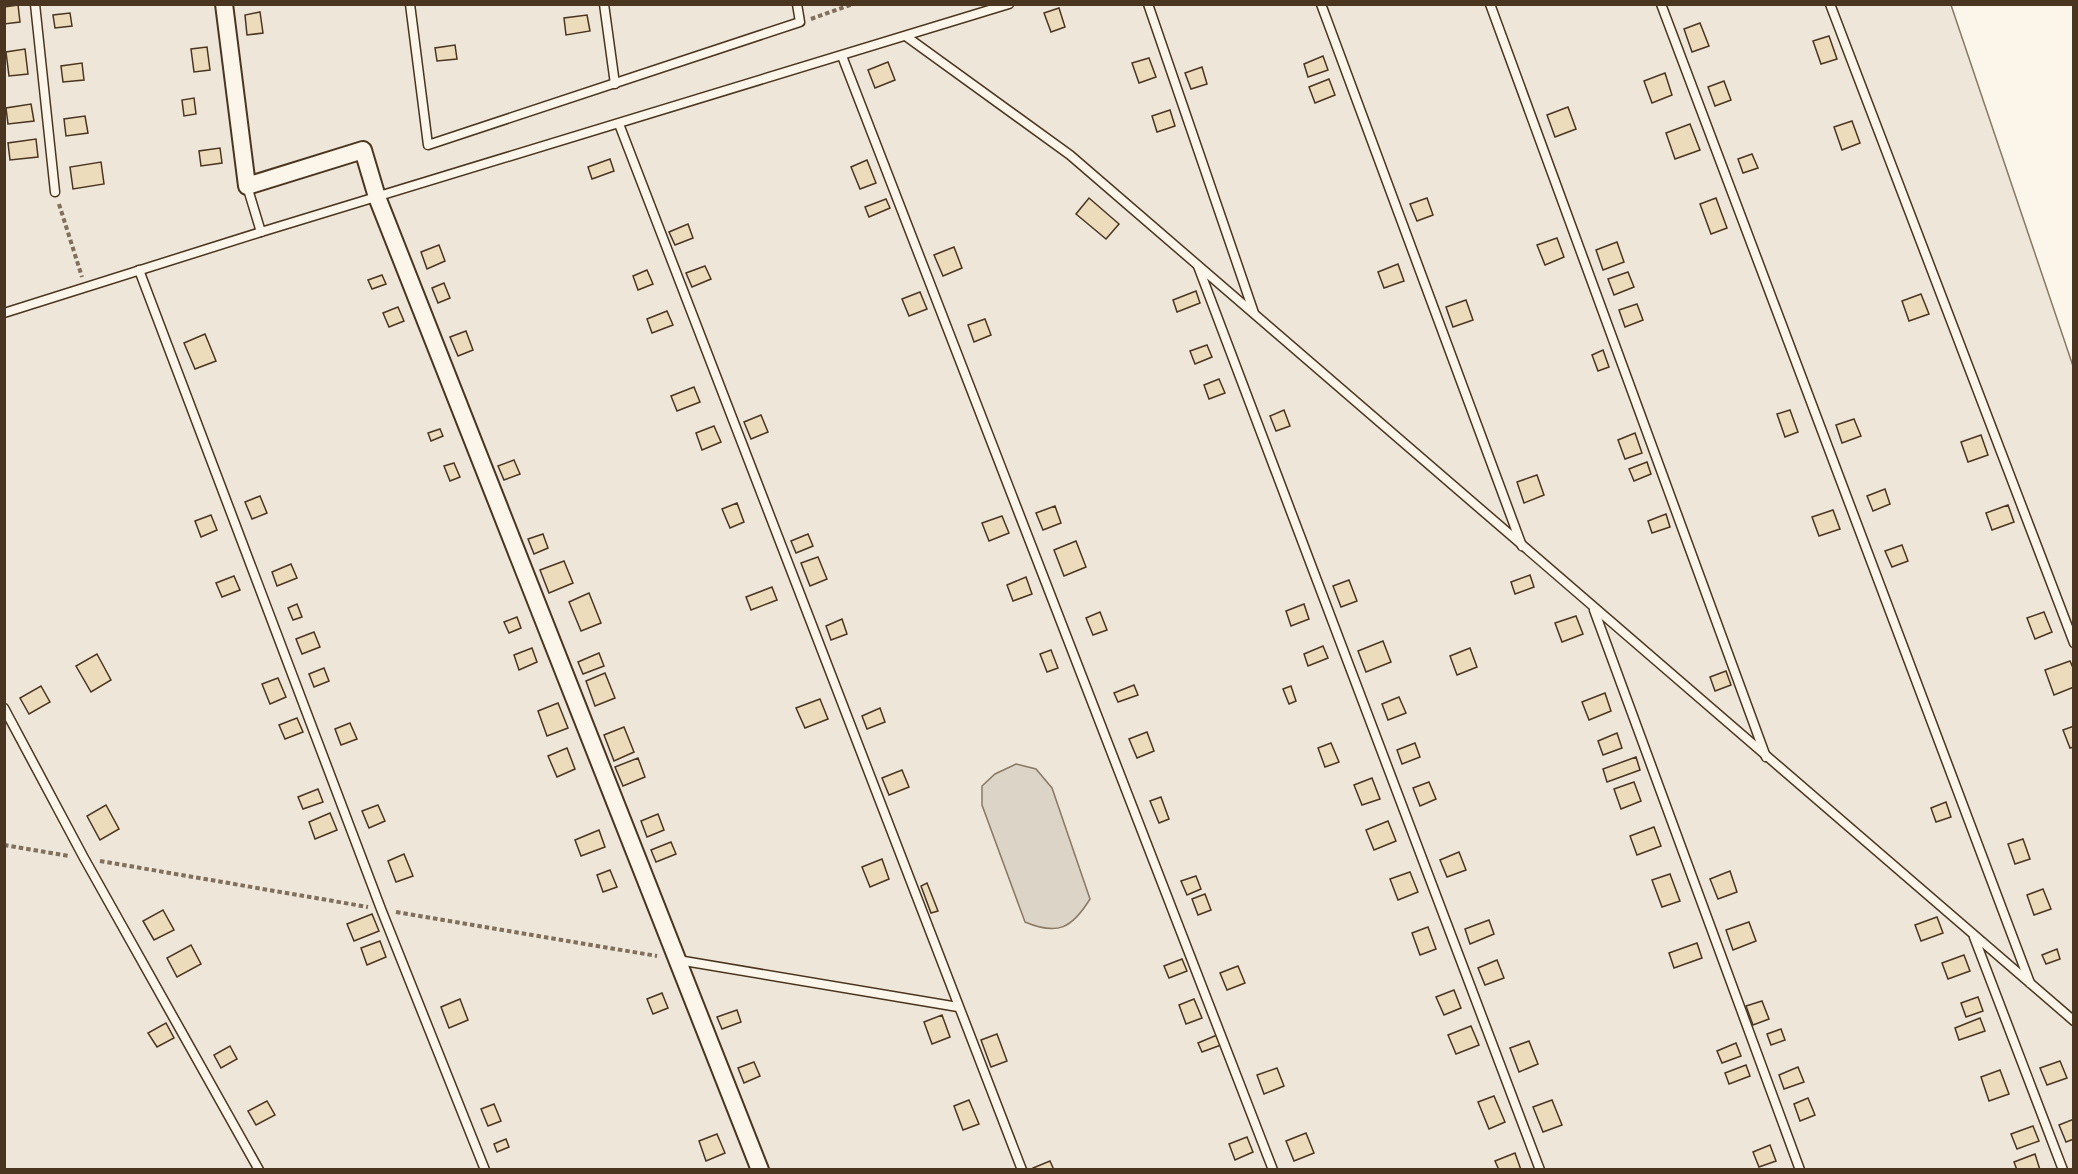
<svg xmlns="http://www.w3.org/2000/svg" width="2078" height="1174" viewBox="0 0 2078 1174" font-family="'IBM Plex Sans',sans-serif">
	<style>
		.green { fill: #ede6d9; stroke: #887966; stroke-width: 1.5 }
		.water { fill: #dcd4c6; stroke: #887966; stroke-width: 1.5 }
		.building { fill: #ecdcbc; stroke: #4a3520; stroke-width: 1.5 }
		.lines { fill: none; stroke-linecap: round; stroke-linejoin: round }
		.service-casing { stroke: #4a3520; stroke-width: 11 }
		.minor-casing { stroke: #4a3520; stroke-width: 20 }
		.path { stroke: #7f6f5c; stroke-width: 4; stroke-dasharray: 4.5 3; stroke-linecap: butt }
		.service { stroke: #fbf6e9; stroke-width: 8 }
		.minor { stroke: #fbf6e9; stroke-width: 16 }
	</style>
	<rect width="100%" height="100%" fill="#fbf6e9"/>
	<polygon class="green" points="5,5 1951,5 2073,366 2073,1169 5,1169"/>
	<path class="water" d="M 1016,764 L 1036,769 L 1052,788 L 1090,899 C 1072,928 1058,936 1025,922 L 982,805 L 982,786 L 995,774 Z"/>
	<g class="building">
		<polygon points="18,5 20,22 4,24 4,7"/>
		<polygon points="1059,8 1065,27 1051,32 1044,13"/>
		<polygon points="260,12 263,33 247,35 245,15"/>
		<polygon points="70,13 72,26 55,28 53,15"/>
		<polygon points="587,15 590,31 566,35 564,18"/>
		<polygon points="1700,23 1709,46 1692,52 1684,29"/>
		<polygon points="1829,36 1837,59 1821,64 1813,41"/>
		<polygon points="455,45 457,59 437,61 435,48"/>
		<polygon points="207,47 210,70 194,72 191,49"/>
		<polygon points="25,49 28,74 9,76 6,52"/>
		<polygon points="1323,56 1328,70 1308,77 1304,64"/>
		<polygon points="1149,58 1156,77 1139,83 1132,63"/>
		<polygon points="888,62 895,80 875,88 868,70"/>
		<polygon points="82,63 84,80 63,82 61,66"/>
		<polygon points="1202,67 1207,84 1191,89 1185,73"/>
		<polygon points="1665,73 1672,95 1652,103 1644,81"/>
		<polygon points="1329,79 1335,95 1315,103 1309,87"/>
		<polygon points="1724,81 1731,100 1715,106 1708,87"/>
		<polygon points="194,98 196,114 184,116 182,100"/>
		<polygon points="31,104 34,121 8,124 6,108"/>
		<polygon points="1568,107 1576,129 1555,137 1547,115"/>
		<polygon points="1170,110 1175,126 1157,132 1152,116"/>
		<polygon points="85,116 88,133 66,136 64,119"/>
		<polygon points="1852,121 1860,143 1842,150 1834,127"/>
		<polygon points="1690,124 1700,150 1675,159 1666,133"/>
		<polygon points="36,139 38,157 10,160 8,143"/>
		<polygon points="220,148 222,163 201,166 199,151"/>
		<polygon points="1752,154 1758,168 1743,173 1738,159"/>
		<polygon points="610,159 614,171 592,179 588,167"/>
		<polygon points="867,160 876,183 860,189 851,167"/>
		<polygon points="101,162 104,184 73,189 70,167"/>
		<polygon points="1089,198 1119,224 1106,239 1076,214"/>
		<polygon points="1427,198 1433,215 1417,221 1410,204"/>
		<polygon points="1716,198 1727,228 1711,234 1700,204"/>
		<polygon points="886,199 890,208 869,217 865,207"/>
		<polygon points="688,224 693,238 675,245 669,232"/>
		<polygon points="1557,238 1564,257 1545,265 1537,245"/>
		<polygon points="1617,242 1624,262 1603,270 1596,250"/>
		<polygon points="439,245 445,261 427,269 421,252"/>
		<polygon points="954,247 962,268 943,276 934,255"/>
		<polygon points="1398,264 1404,281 1384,288 1378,272"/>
		<polygon points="705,266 711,279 692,287 686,273"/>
		<polygon points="647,270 653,284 638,290 633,276"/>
		<polygon points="1628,272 1634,287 1614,295 1608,279"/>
		<polygon points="382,275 386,284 372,289 368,280"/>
		<polygon points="444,283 450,298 438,303 432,288"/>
		<polygon points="1196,291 1200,303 1177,312 1173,300"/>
		<polygon points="920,292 927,309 909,316 902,299"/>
		<polygon points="1921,294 1929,314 1909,321 1902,301"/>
		<polygon points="1466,300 1473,320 1453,327 1446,307"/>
		<polygon points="1637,304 1643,320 1625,327 1619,310"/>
		<polygon points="398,307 404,321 389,327 383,313"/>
		<polygon points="667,311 673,325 652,333 647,319"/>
		<polygon points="985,319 991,335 974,342 968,325"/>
		<polygon points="466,331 473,350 458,356 450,337"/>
		<polygon points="205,334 216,361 195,369 184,343"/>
		<polygon points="1207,345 1212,357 1195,364 1190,351"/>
		<polygon points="1603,350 1609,367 1598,371 1592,355"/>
		<polygon points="1219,379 1225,393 1209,399 1204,385"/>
		<polygon points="694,387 700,402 677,411 671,396"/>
		<polygon points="1284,410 1290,426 1276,431 1270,416"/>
		<polygon points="1790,410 1798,432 1785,437 1777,414"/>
		<polygon points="761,415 768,432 751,439 744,422"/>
		<polygon points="1854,419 1861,436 1842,443 1836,425"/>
		<polygon points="714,426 721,442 702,450 696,433"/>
		<polygon points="440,429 443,436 431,441 428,433"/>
		<polygon points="1635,433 1642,453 1625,459 1618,440"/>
		<polygon points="1981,435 1988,455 1968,462 1961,442"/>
		<polygon points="514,460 520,474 504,480 498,466"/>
		<polygon points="1647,462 1651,474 1634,481 1629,469"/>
		<polygon points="454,463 460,477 450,481 444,466"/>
		<polygon points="1537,475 1544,495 1524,503 1517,482"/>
		<polygon points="1885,489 1890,504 1873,511 1867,496"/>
		<polygon points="260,496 267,513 252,519 245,502"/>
		<polygon points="737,503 744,522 730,528 722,509"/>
		<polygon points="2008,505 2014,522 1992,530 1986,513"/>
		<polygon points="1055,506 1061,523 1043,530 1036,513"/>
		<polygon points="1833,510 1840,529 1819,536 1812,517"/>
		<polygon points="1666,514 1670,527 1652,533 1648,521"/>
		<polygon points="211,515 217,530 201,537 195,521"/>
		<polygon points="1002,516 1009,533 989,541 982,523"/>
		<polygon points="543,534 548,548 534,554 528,539"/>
		<polygon points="808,534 813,546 796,553 791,541"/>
		<polygon points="1076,541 1086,567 1064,576 1054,550"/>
		<polygon points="1902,545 1908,561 1892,567 1885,551"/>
		<polygon points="818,557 827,579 810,586 801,563"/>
		<polygon points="564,561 573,583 549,593 540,570"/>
		<polygon points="291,564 297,578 277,586 272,572"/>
		<polygon points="1530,575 1534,587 1515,594 1511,582"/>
		<polygon points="234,576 240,590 222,597 216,583"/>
		<polygon points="1026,577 1032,594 1013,601 1007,585"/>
		<polygon points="1349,580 1357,601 1341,607 1333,586"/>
		<polygon points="772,587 777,600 751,610 746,597"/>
		<polygon points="589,593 601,623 581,631 569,602"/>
		<polygon points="297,604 302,617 293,620 288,608"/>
		<polygon points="1304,604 1309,619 1291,626 1286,611"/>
		<polygon points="1100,612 1107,630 1093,635 1086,618"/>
		<polygon points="2044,612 2052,632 2035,639 2027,618"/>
		<polygon points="1576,616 1583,634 1562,642 1555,623"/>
		<polygon points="517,617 521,628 509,633 504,622"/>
		<polygon points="842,619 847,634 831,640 826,626"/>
		<polygon points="314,632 320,647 302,654 296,639"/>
		<polygon points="1383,641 1391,662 1366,672 1358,651"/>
		<polygon points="1323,646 1328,658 1308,666 1304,654"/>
		<polygon points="532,648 537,662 519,670 514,655"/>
		<polygon points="1470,648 1477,667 1457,675 1450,656"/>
		<polygon points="1051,650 1058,668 1047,672 1040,654"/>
		<polygon points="599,653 604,666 583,674 578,662"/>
		<polygon points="97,654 111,680 91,692 76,666"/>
		<polygon points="2070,661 2074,670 2074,687 2054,695 2045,670"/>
		<polygon points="324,668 329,681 314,687 309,674"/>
		<polygon points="1726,671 1731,685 1715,691 1710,677"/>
		<polygon points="605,673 615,698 595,706 586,681"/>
		<polygon points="278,678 286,697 270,704 262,684"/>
		<polygon points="1134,685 1138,695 1118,702 1114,693"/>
		<polygon points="41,686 50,702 29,714 20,698"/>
		<polygon points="1291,686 1296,701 1289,704 1283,689"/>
		<polygon points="1605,693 1611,711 1589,720 1582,702"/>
		<polygon points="1399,697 1406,713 1388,720 1382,704"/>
		<polygon points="820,699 828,719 805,728 796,708"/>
		<polygon points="558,703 568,728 547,736 538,711"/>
		<polygon points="880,708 885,722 867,729 862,716"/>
		<polygon points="297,718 303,732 285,739 279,725"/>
		<polygon points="350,723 357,739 341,745 335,729"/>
		<polygon points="2074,726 2074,747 2070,748 2063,730"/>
		<polygon points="624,727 634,752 614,761 604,735"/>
		<polygon points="1147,732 1154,751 1137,758 1129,739"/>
		<polygon points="1617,733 1622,748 1603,755 1598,741"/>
		<polygon points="1331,743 1339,762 1325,767 1318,748"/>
		<polygon points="1415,743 1420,757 1402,764 1397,750"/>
		<polygon points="567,748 575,769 557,777 548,756"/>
		<polygon points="1636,757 1640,770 1607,782 1603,769"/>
		<polygon points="638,758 645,777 623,786 615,767"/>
		<polygon points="902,770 909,787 889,795 882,778"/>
		<polygon points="1372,778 1380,799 1362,805 1354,785"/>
		<polygon points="1429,782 1436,799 1420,806 1413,788"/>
		<polygon points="1634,782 1641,801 1621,809 1614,789"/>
		<polygon points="318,789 323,802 303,809 298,797"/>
		<polygon points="1161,797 1169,819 1159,823 1150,801"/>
		<polygon points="1946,802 1951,817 1936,822 1931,808"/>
		<polygon points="106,805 119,829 100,840 87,816"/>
		<polygon points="378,805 385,821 369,828 362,811"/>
		<polygon points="330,813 337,830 315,839 309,822"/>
		<polygon points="658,814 664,830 647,837 641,821"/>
		<polygon points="1388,821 1396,841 1374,850 1366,830"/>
		<polygon points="1654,827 1661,846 1637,855 1630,836"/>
		<polygon points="599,830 605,847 581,856 575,840"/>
		<polygon points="2023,839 2030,859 2015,864 2008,844"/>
		<polygon points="671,842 676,854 656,862 651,850"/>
		<polygon points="1459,852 1466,870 1447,877 1440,860"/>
		<polygon points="404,854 413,876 396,882 388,861"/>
		<polygon points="882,859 889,879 870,887 862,867"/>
		<polygon points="610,870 617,887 603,892 597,875"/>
		<polygon points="1730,871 1737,892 1718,899 1710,879"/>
		<polygon points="1410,872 1418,892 1398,900 1390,879"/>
		<polygon points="1670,874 1680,901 1662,907 1652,880"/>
		<polygon points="1196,876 1201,889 1187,895 1181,881"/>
		<polygon points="927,883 938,911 931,913 921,886"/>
		<polygon points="2043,889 2051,909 2034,915 2027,895"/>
		<polygon points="1205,894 1211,910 1198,915 1192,899"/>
		<polygon points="163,910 174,930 154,940 143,921"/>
		<polygon points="372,914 379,931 354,941 347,924"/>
		<polygon points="1937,917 1943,933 1921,941 1915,925"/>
		<polygon points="1489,920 1494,934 1470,944 1465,929"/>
		<polygon points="1749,922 1756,941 1733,950 1726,930"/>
		<polygon points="1428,927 1436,949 1420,955 1412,933"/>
		<polygon points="380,941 386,957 367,965 361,948"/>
		<polygon points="1697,943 1702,958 1674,968 1669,953"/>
		<polygon points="191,945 201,964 177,977 167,958"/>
		<polygon points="2057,949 2060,959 2046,964 2042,955"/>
		<polygon points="1964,955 1970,971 1948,979 1942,963"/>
		<polygon points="1182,959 1187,971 1169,978 1164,966"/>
		<polygon points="1497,960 1504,978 1485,985 1478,968"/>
		<polygon points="1238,966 1245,983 1227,990 1220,973"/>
		<polygon points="1454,990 1461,1008 1444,1015 1436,997"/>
		<polygon points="662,993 668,1008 653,1014 647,999"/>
		<polygon points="1978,997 1983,1011 1966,1017 1961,1003"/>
		<polygon points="460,999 468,1020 449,1028 441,1007"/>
		<polygon points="1194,999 1202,1018 1186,1024 1179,1005"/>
		<polygon points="1762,1001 1769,1019 1753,1025 1746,1006"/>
		<polygon points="737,1010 741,1022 722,1029 717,1017"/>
		<polygon points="942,1015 950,1037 932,1044 924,1022"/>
		<polygon points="1980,1018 1985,1031 1959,1040 1955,1028"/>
		<polygon points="166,1023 174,1038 157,1047 148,1033"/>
		<polygon points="1471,1026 1479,1045 1456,1054 1448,1035"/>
		<polygon points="1781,1029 1785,1040 1771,1045 1767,1034"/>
		<polygon points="997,1034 1007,1061 991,1067 981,1040"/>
		<polygon points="1217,1035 1221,1045 1202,1052 1198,1043"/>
		<polygon points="1529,1041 1538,1064 1519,1072 1510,1048"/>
		<polygon points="1736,1043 1741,1056 1722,1063 1717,1051"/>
		<polygon points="230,1046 237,1059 221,1068 214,1055"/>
		<polygon points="2060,1061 2067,1078 2047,1085 2040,1068"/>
		<polygon points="754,1062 760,1076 744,1083 738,1068"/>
		<polygon points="1746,1065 1750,1076 1729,1084 1725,1073"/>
		<polygon points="1798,1067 1804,1082 1784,1089 1779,1075"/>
		<polygon points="1277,1068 1284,1086 1264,1094 1257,1075"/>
		<polygon points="2000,1070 2009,1094 1989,1101 1981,1077"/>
		<polygon points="1494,1096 1505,1122 1489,1129 1478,1102"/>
		<polygon points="1808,1098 1815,1115 1800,1121 1794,1104"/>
		<polygon points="969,1100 979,1124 963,1130 954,1106"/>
		<polygon points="1552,1100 1562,1125 1543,1132 1533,1107"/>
		<polygon points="267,1101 275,1115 256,1125 248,1111"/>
		<polygon points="494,1104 501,1121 488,1126 481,1109"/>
		<polygon points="2074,1119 2074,1139 2066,1142 2059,1125"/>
		<polygon points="2033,1126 2039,1141 2017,1149 2011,1134"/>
		<polygon points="1306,1133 1314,1153 1294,1161 1286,1141"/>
		<polygon points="717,1134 725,1153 706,1161 699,1141"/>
		<polygon points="1247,1137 1253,1152 1235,1160 1229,1144"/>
		<polygon points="506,1139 509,1147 497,1152 494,1144"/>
		<polygon points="1770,1145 1776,1161 1759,1167 1753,1152"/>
		<polygon points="1515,1153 1521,1170 1499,1170 1495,1161"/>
		<polygon points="2035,1154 2040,1170 2017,1170 2014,1162"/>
		<polygon points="1050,1161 1054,1170 1033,1170 1033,1168"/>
	</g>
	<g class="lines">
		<g class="service-casing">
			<g id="service">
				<polyline points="35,4 55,192"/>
				<polyline points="410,4 428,145 800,22 797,4"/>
				<polyline points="604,4 615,84"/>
				<polyline points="1148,4 1254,313"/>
				<polyline points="1321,4 1522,546"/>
				<polyline points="1490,4 1766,757"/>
				<polyline points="1661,4 2030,983"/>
				<polyline points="1830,4 2074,643"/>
				<polyline points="907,37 1070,155 2074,1021"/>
				<polyline points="842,56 1273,1170"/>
				<polyline points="619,124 1022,1170"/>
				<polyline points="247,186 261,232"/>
				<polyline points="1198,266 1540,1170"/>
				<polyline points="139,270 381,909 485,1170"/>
				<polyline points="4,313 261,232 1009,4"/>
				<polyline points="1594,610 1800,1170"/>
				<polyline points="4,708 84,858 259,1170"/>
				<polyline points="1974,937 2063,1170"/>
				<polyline points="678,960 958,1007"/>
			</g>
		</g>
		<g class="minor-casing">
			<polyline id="minor" points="224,4 247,186 363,150 377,197 760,1170"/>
		</g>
		<g class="path">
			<polyline points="811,19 853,4"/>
			<polyline points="59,204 82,277"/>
			<polyline points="4,845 69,856"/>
			<polyline points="100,861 368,907"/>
			<polyline points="396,912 657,956"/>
		</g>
		<use href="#service" class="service"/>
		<use href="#minor" class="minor"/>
	</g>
	<rect width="2078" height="1174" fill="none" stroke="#4a3520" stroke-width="12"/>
</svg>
